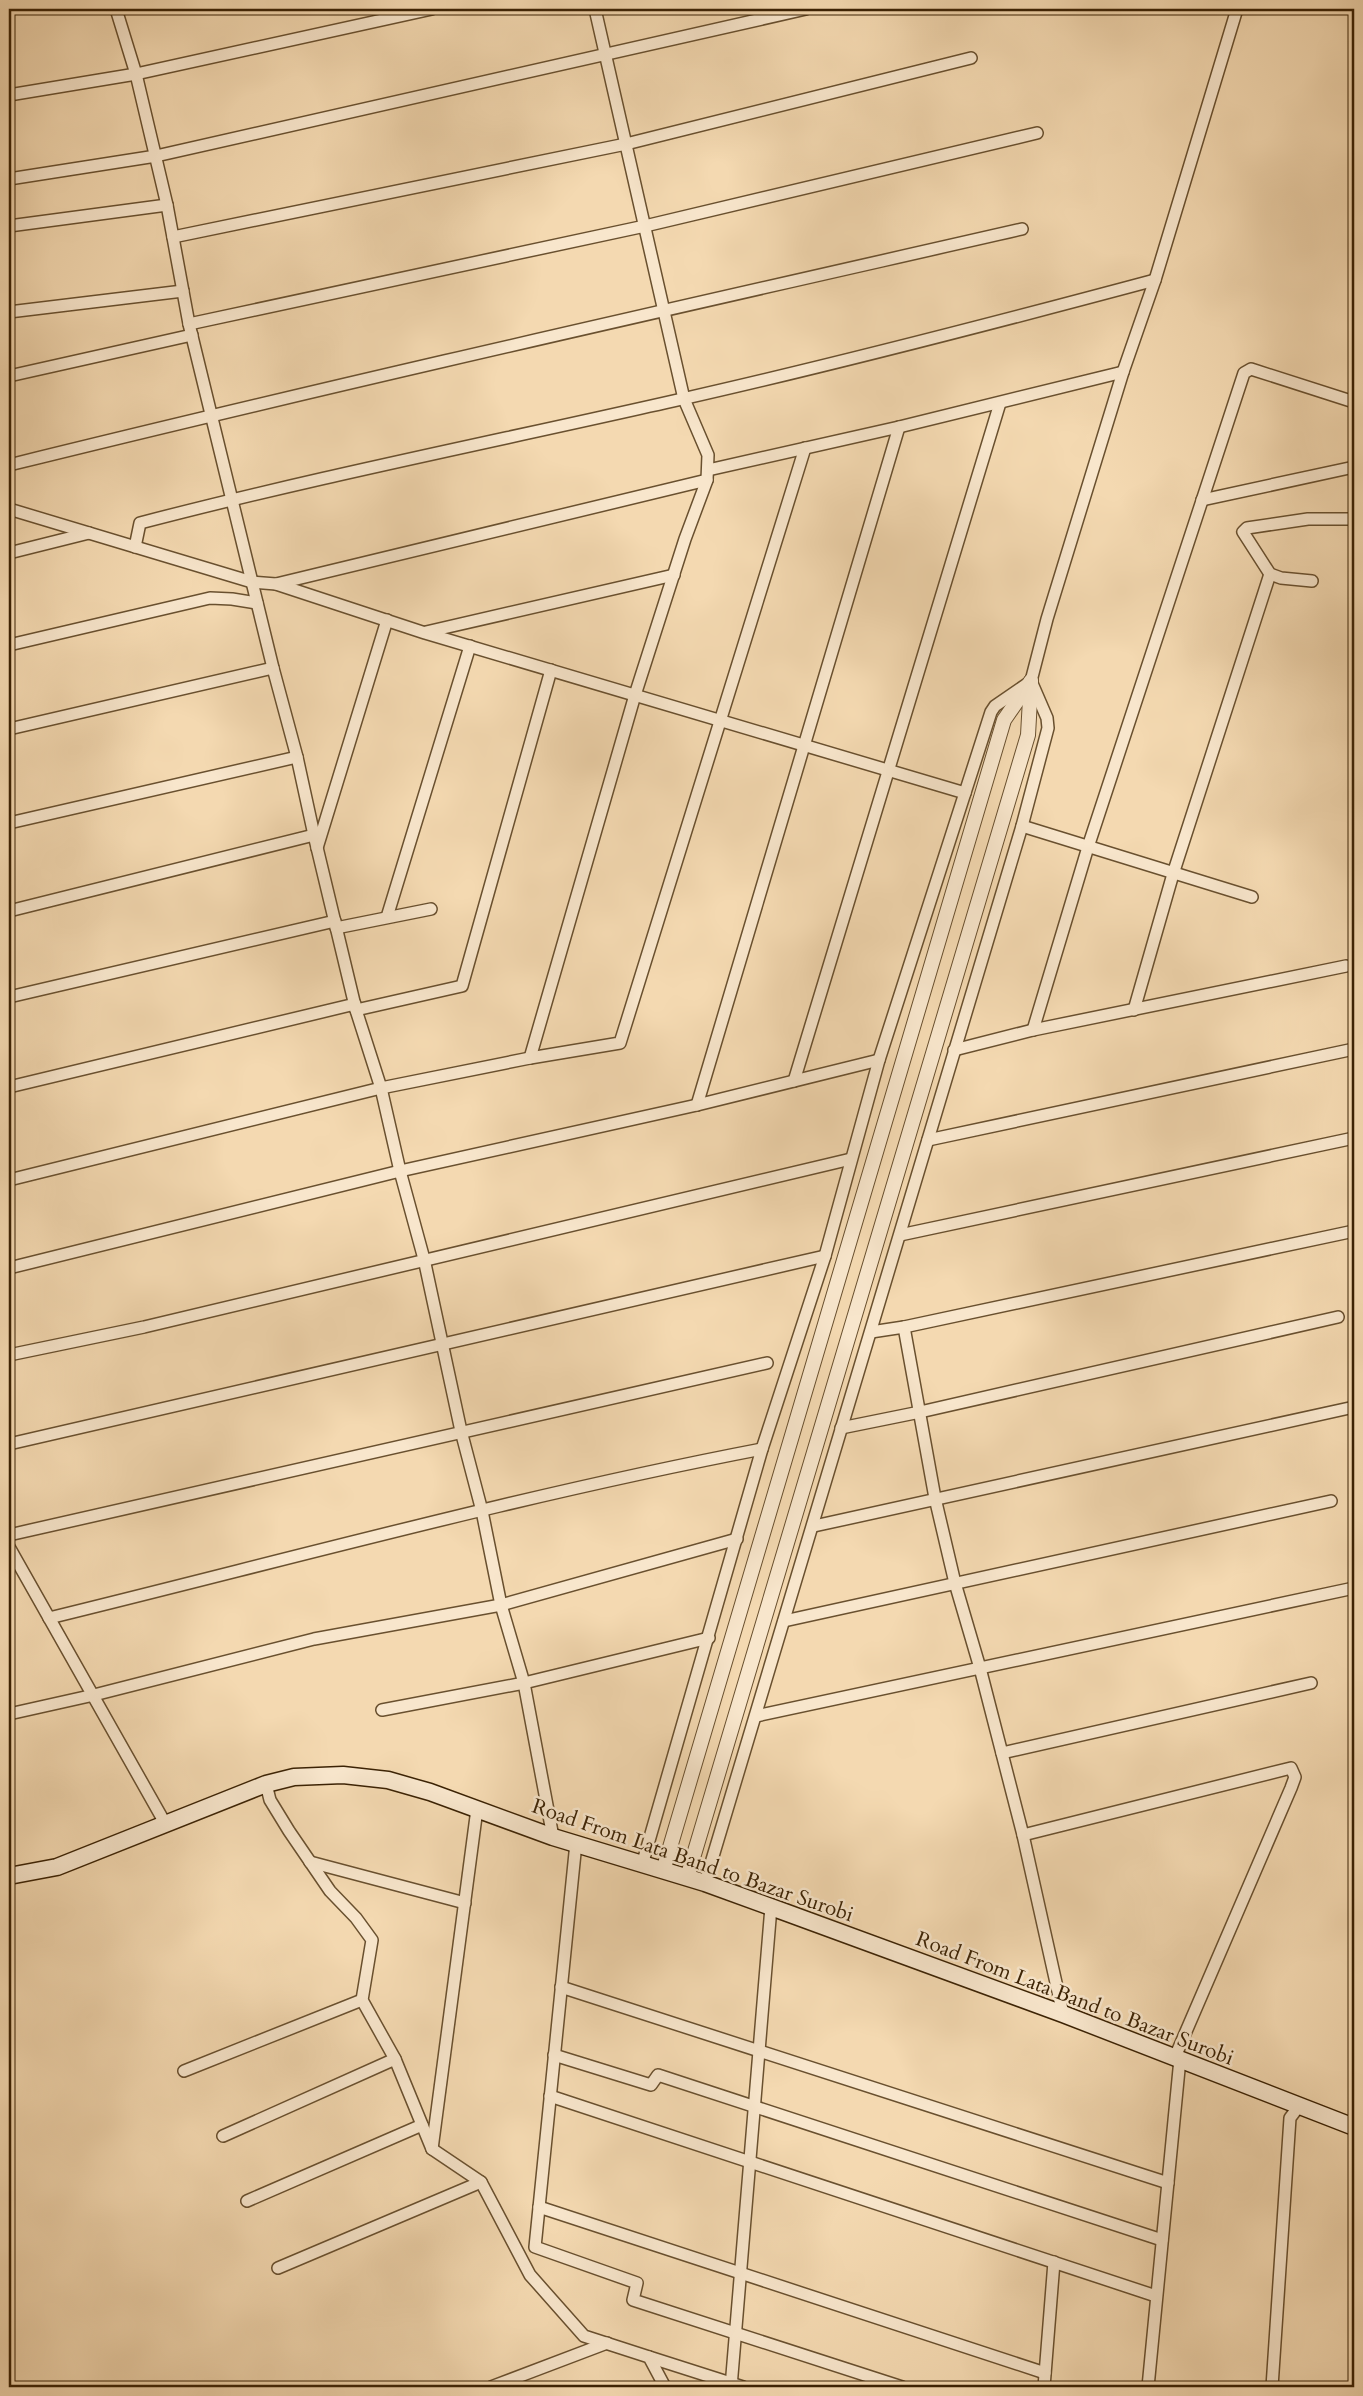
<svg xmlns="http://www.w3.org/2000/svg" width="1363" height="2396" viewBox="0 0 1363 2396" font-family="Cardo,serif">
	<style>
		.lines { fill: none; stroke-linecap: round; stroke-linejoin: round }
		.minor-casing { stroke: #69502f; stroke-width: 14 }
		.tertiary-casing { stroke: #69502f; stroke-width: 16 }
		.secondary-casing { stroke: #3b2204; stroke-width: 19 }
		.minor { stroke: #f8e6cc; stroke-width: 11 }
		.tertiary { stroke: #f8e6cc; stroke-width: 14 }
		.secondary { stroke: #f8e6cc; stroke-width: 16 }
		.labels { text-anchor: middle; stroke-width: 5; stroke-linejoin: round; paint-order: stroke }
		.street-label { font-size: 21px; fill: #3b2204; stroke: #f8e6cc }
	</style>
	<rect width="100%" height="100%" fill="#f4d9b1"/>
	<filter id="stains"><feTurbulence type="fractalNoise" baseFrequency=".004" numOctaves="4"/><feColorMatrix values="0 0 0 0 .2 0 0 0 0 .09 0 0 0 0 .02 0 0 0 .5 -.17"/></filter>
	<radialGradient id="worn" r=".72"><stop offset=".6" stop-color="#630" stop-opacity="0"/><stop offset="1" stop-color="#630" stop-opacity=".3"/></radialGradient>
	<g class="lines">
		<g class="minor-casing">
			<g id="minor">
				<polyline points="116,9 136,74 167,205 189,324 273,668 297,757 314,835 356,1010 381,1088 400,1171 424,1259 461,1431 482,1511 501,1605 524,1683 553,1837"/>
				<polyline points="9,95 136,74 432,9"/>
				<polyline points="9,179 156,156 806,9"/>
				<polyline points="9,226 167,205"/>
				<polyline points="173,237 626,144 971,58"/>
				<polyline points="9,312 183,291"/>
				<polyline points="189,324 645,226 1037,133"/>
				<polyline points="9,376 192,335"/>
				<path d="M 9,465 C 345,382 684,306 1022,229"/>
				<polyline points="708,470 899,427 1123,372"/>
				<polyline points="1202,500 1354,467"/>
				<polyline points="9,509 252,582 276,584 425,633 965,793"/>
				<path d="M 135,547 L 140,523 C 320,476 502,440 682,399 C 841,363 998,322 1155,280"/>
				<polyline points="9,553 89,533"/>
				<polyline points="1312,581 1281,578 1270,574 1243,532 1247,528 1308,519 1354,519"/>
				<polyline points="276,584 707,480"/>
				<polyline points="426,632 674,575"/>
				<polyline points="9,645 210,598 232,599 257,603"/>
				<polyline points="9,729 273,668"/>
				<polyline points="9,823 297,757"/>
				<polyline points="1022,826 1252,897"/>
				<polyline points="317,848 387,620"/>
				<polyline points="9,911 314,835"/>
				<polyline points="387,917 470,646"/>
				<polyline points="336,928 431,909"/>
				<polyline points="9,997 335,921"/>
				<polyline points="356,1010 462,986 551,670"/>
				<polyline points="1134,1010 1173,874 1270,574"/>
				<polyline points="1033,1030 1088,847 1244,373 1251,369 1354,402"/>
				<polyline points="954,1050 1033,1030 1346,966"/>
				<polyline points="530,1058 635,695 685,539 707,480 708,455 684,399 595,9"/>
				<polyline points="794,1081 1000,403"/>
				<polyline points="9,1087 355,1004"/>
				<polyline points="697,1105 899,427"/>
				<polyline points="928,1140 1354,1049"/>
				<polyline points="9,1180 381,1088 530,1058 620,1043 805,448"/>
				<polyline points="900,1235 1354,1138"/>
				<polyline points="9,1268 400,1171 697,1105 879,1060"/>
				<polyline points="904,1327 935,1498 955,1583 980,1668 1023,1835 1063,2014"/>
				<polyline points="871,1332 904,1327 1354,1231"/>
				<polyline points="9,1355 144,1327 851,1159"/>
				<polyline points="841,1428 920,1412 1338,1317"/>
				<polyline points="9,1444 825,1256"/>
				<polyline points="814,1526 1354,1407"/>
				<polyline points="9,1535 767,1363"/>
				<polyline points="9,1547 165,1823"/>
				<path d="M 49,1618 C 286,1560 522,1495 762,1449"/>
				<polyline points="784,1621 1331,1501"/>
				<polyline points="382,1710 524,1683 709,1638"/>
				<polyline points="9,1714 94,1695 314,1639 501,1605 737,1539"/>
				<polyline points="756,1716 1354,1588"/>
				<polyline points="1002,1753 1311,1683"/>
				<polyline points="266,1784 270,1800 289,1831 330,1891 356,1918 372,1940 362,2000 395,2059 432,2149 481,2182 530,2275 584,2336 649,2357 665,2387"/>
				<polyline points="1023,1835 1291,1768 1295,1777 1291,1788 1175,2057"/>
				<polyline points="576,1843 535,2247 637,2283 633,2300 902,2387"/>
				<polyline points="310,1862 465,1903"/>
				<polyline points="642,1865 762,1449 825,1256 879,1060 991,712 995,706 1027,684"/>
				<polyline points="705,1883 1022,826 1048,728 1047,718 1031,681 1047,619 1123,372 1155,280 1237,9"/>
				<polyline points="561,1987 1168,2183"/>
				<polyline points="554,2055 651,2085 658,2075 1162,2240"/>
				<polyline points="184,2071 362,2000"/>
				<polyline points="550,2096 1156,2296"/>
				<polyline points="223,2136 395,2059"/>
				<polyline points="432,2149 477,1809"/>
				<polyline points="247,2201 422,2125"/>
				<polyline points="539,2207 1045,2373"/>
				<polyline points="278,2268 481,2182"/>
				<polyline points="649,2357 743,2387"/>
				<polyline points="491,2387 607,2343"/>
				<polyline points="731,2387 771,1907"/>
				<polyline points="1044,2387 1054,2262"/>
				<polyline points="1148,2387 1180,2059"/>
				<polyline points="1272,2387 1290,2118 1299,2106"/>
			</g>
		</g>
		<g class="tertiary-casing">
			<g id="tertiary">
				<polyline points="663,1871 1004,720 1031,681"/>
				<polyline points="687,1878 1028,735 1031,681"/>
			</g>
		</g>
		<g class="secondary-casing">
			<polyline id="secondary" points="9,1876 57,1867 266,1784 294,1777 343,1775 388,1780 430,1792 553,1837 705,1883 771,1907 1063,2014 1354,2127"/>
		</g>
		<use href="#minor" class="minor"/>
		<use href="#tertiary" class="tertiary"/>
		<use href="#secondary" class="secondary"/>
	</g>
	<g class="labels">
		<g class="street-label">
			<text transform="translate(693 1860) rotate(19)" y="7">Road From Lata Band to Bazar Surobi</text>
			<text transform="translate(1075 1998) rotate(21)" y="7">Road From Lata Band to Bazar Surobi</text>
		</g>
	</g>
	<rect width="1363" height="2396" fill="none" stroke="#f4d9b1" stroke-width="30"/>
	<rect x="10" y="10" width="1343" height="2376" fill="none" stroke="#3b2204" stroke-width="2.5"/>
	<rect x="15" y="15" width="1333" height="2366" fill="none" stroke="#3b2204"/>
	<rect width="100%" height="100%" filter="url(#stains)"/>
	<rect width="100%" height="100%" fill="url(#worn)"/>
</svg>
